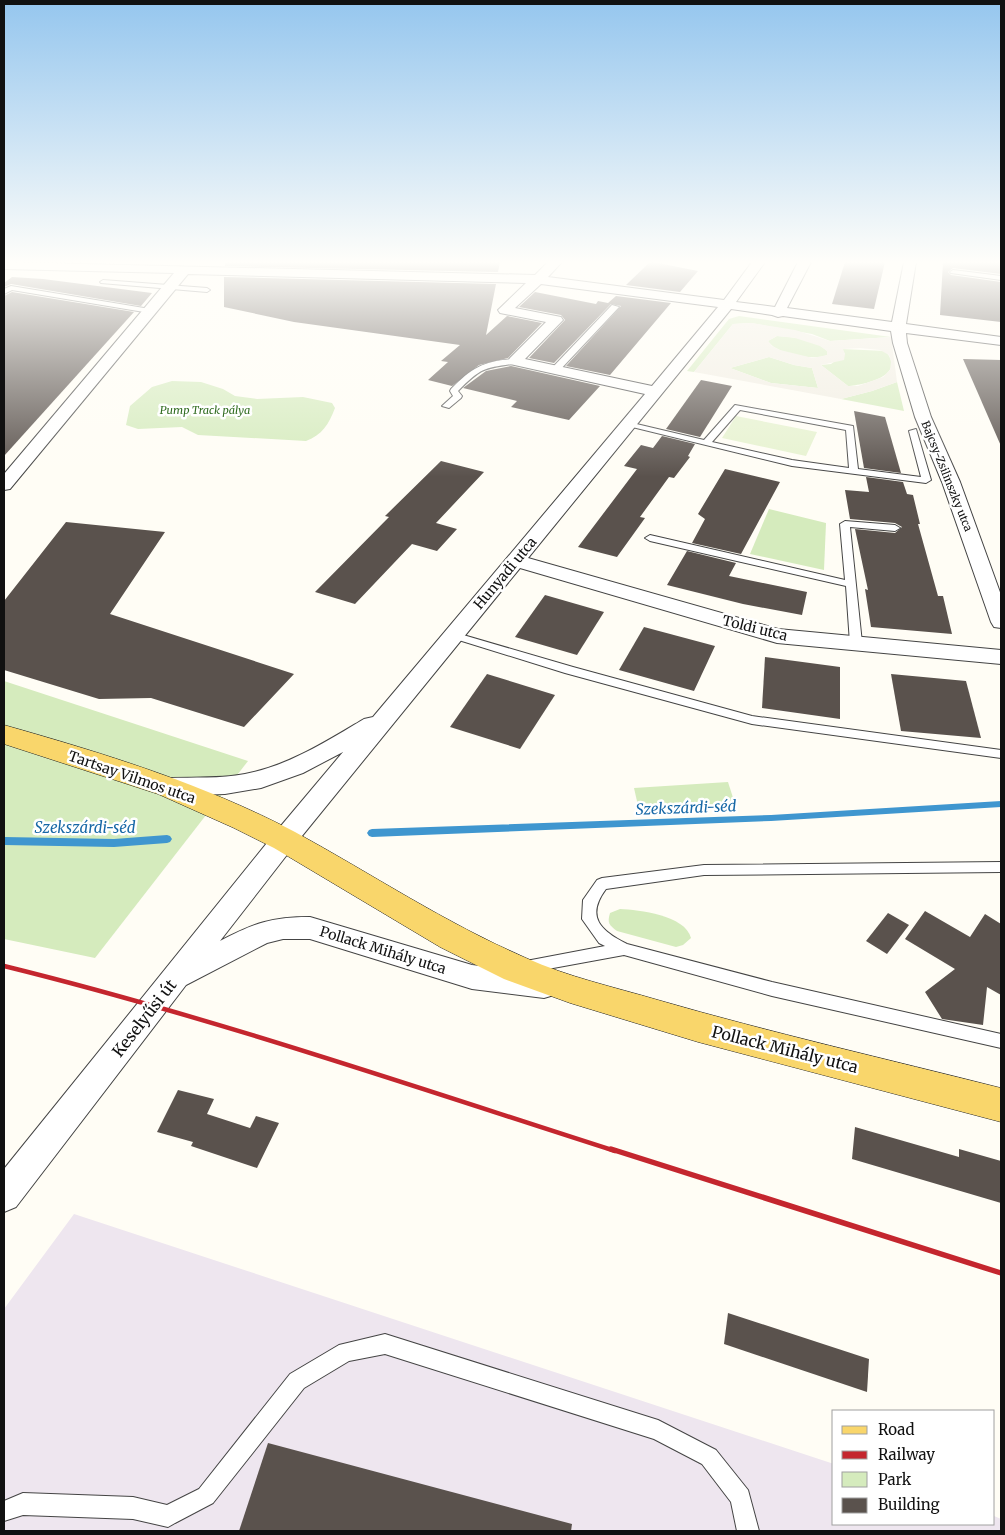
<svg xmlns="http://www.w3.org/2000/svg" width="1005" height="1535" viewBox="0 0 1005 1535" font-family="Merriweather,serif">
	<style>
		.industrial { fill: #eee6ef }
		.green { fill: #d5ebbd }
		.pitch { fill: #e6f2cf }
		.plaza { fill: #f1ede2; fill-rule: evenodd }
		.lines { fill: none; stroke-linecap: round; stroke-linejoin: round }
		.stream { fill: #3f96cf; fill-rule: evenodd }
		.building { fill: #5a524d }
		.lane-casing { stroke: #444; stroke-width: 2 }
		.street-casing { stroke: #444; stroke-width: 2 }
		.primary-casing { stroke: #222; stroke-width: 1 }
		.lane { fill: #fff; fill-rule: evenodd }
		.street { fill: #fff; fill-rule: evenodd }
		.primary { fill: #f9d66b; fill-rule: evenodd }
		.rail-far1 { stroke: #c4262e; stroke-width: 4.5 }
		.rail { stroke: #c4262e; stroke-width: 5.5 }
		.labels { text-anchor: middle; stroke-width: 5; stroke-linejoin: round; paint-order: stroke }
		.far-park-label { font-size: 11px; font-style: italic; fill: #2f6b1f; stroke: #fff }
		.far-street-label { font-size: 11px; fill: #111; stroke: #fff }
		.street-label { font-size: 14px; fill: #111; stroke: #fff }
		.water-label { font-size: 15px; font-style: italic; fill: #1768a6; stroke: #fff }
		.near-street-label { font-size: 16px; fill: #111; stroke: #fff }
	</style>
	<rect width="100%" height="100%" fill="#fffdf5"/>
	<polygon class="industrial" points="74,1214 834,1464 834,1524 994,1524 994,1516 1001,1519 1001,1531 4,1531 4,1309"/>
	<g class="green">
		<polygon points="739,316 891,337 830,341 812,334 751,323 733,324 694,372 687,371 729,319"/>
		<path d="M 777,336 C 793,337 815,339 827,351 L 827,355 C 814,361 776,354 768,341 Z"/>
		<path d="M 842,349 L 885,351 C 908,375 865,385 848,386 L 821,365 L 831,364 L 845,354 Z"/>
		<polygon points="769,357 794,365 812,368 818,388 771,383 730,368"/>
		<path d="M 172,381 L 201,382 L 223,389 L 235,396 L 257,399 L 303,397 L 332,403 L 335,408 C 329,424 322,435 306,441 L 198,435 L 182,427 L 138,429 L 126,425 L 130,406 L 152,387 Z"/>
		<polygon points="897,382 904,411 841,399 872,391"/>
		<polygon points="769,509 826,523 824,570 750,554"/>
		<polygon points="4,681 248,761 95,958 4,939"/>
		<polygon points="728,782 735,804 639,810 634,788"/>
		<path d="M 620,909 C 639,910 685,915 691,938 L 683,945 L 676,947 L 617,931 C 609,925 607,923 610,913 Z"/>
	</g>
	<polygon class="pitch" points="736,416 817,432 806,456 722,438"/>
	<path class="plaza" d="M 751,323 L 795,330 L 830,341 L 891,337 L 897,382 L 872,391 L 841,399 L 694,372 L 733,324 ZM 777,336 L 795,338 L 820,346 L 827,351 L 827,355 L 813,358 L 780,350 L 772,346 L 768,341 ZM 860,348 L 880,350 L 889,355 L 891,362 L 890,370 L 883,377 L 858,386 L 848,386 L 821,365 L 844,360 L 845,354 L 843,349 ZM 769,357 L 794,365 L 812,368 L 818,388 L 771,383 L 730,368 Z"/>
	<g class="lines">
		<g class="stream">
			<polygon points="1001,801 1001,807 771,821 372,837 369,836 367,833 369,830 372,829 771,815"/>
			<polygon points="167,835 170,836 172,839 170,842 167,843 114,847 4,845 4,837 114,839"/>
		</g>
	</g>
	<g class="building">
		<polygon points="225,262 500,262 498,272 225,266"/>
		<polygon points="650,262 653,262 698,271 680,292 626,285"/>
		<polygon points="845,262 885,262 874,309 832,304"/>
		<polygon points="943,262 1001,262 1001,274 953,268 948,272 951,275 1001,282 1001,322 940,315"/>
		<polygon points="12,277 43,279 152,293 141,306 11,284 4,287 4,283"/>
		<polygon points="224,277 496,284 486,335 507,316 542,323 508,358 479,365 452,386 428,380 448,362 441,361 460,345 294,322 224,307"/>
		<polygon points="12,292 134,312 4,456 4,296"/>
		<polygon points="535,292 596,304 598,301 608,303 616,296 671,303 610,375 566,366 621,306 611,304 554,363 529,358 565,320 561,315 519,307"/>
		<polygon points="963,359 1001,360 1001,446"/>
		<polygon points="511,366 600,386 569,420 511,407 517,401 463,388 486,371"/>
		<polygon points="701,380 732,386 700,437 666,429"/>
		<polygon points="854,411 885,417 901,473 864,468"/>
		<polygon points="662,436 695,444 688,456 690,457 674,478 669,477 640,517 645,518 617,557 578,547 637,469 624,466 641,445 653,448"/>
		<polygon points="441,461 484,472 436,523 457,529 437,551 412,544 355,604 315,592 389,517 385,516"/>
		<polygon points="725,469 780,482 741,554 692,543 705,519 698,514"/>
		<polygon points="866,477 903,482 907,494 913,495 920,524 918,524 938,596 943,596 952,634 871,627 865,589 868,590 855,529 895,533 902,527 895,523 850,519 845,490 869,492"/>
		<polygon points="66,522 165,532 110,614 294,674 244,727 151,698 99,699 4,670 4,601"/>
		<polygon points="687,551 736,563 729,576 807,592 802,615 743,604 667,585"/>
		<polygon points="545,595 604,612 577,655 515,637"/>
		<polygon points="644,627 715,646 694,691 619,670"/>
		<polygon points="765,657 840,667 840,719 762,708"/>
		<polygon points="487,674 555,695 520,749 450,727"/>
		<polygon points="891,674 966,681 981,738 901,731"/>
		<polygon points="925,911 970,937 985,914 1001,924 1001,995 987,987 983,1025 942,1019 925,992 955,969 905,939"/>
		<polygon points="888,913 909,925 887,954 866,941"/>
		<polygon points="178,1090 214,1099 207,1114 250,1128 256,1116 279,1123 257,1168 191,1146 193,1142 157,1132"/>
		<polygon points="855,1127 959,1157 959,1149 1001,1161 1001,1203 852,1159"/>
		<polygon points="728,1313 869,1359 867,1392 724,1344"/>
		<polygon points="268,1443 572,1524 571,1531 239,1531"/>
	</g>
	<g class="lines">
		<g class="lane-casing">
			<g id="lane">
				<polygon points="953,270 1001,276 1001,280 951,273 950,272"/>
				<polygon points="103,280 207,288 210,290 207,292 101,283 100,282"/>
				<polygon points="11,286 150,309 154,311 150,313 12,290 4,294 4,289"/>
				<polygon points="612,305 619,307 558,372 552,372 552,368"/>
				<path d="M 515,359 L 518,359 L 518,363 C 484,369 484,365 458,391 L 462,396 L 461,398 L 449,408 L 442,406 L 453,396 L 450,391 L 451,389 C 473,367 484,361 515,359 Z"/>
				<path d="M 735,405 L 853,426 L 858,469 L 921,477 L 909,431 L 916,429 L 931,480 L 926,483 L 792,466 L 624,425 L 628,422 L 704,440 ZM 740,410 L 846,430 L 849,468 L 792,460 L 712,442 Z"/>
				<polygon points="845,521 895,525 900,528 895,531 850,527 862,643 856,647 850,643 846,586 650,541 645,538 650,535 845,580 840,524"/>
				<polygon points="453,632 573,667 752,716 1001,750 1001,758 752,724 565,673 449,637 448,635"/>
				<path d="M 1001,862 L 1001,872 L 704,875 L 606,889 C 585,917 601,931 627,944 L 772,982 L 1001,1034 L 1001,1048 L 772,996 L 624,955 L 526,973 L 521,971 L 519,967 L 521,963 L 526,961 L 605,946 L 599,943 L 582,919 L 583,900 L 597,880 L 602,878 L 704,865 Z"/>
				<polygon points="385,1334 658,1420 716,1450 748,1490 759,1531 737,1531 731,1502 702,1464 654,1439 385,1354 349,1361 304,1388 213,1503 175,1523 168,1527 133,1519 23,1515 4,1521 4,1501 23,1493 133,1497 167,1505 199,1489 290,1374 339,1345"/>
			</g>
		</g>
		<g class="street-casing">
			<path id="street" d="M 4,262 L 535,275 L 548,262 L 562,262 L 548,277 L 724,300 L 752,262 L 765,262 L 736,302 L 775,307 L 798,262 L 811,262 L 787,308 L 892,322 L 904,262 L 916,262 L 906,324 L 1001,337 L 1001,345 L 906,333 L 907,343 L 931,417 L 960,482 L 1001,595 L 1001,628 L 994,627 L 991,622 L 942,482 L 915,417 L 893,343 L 891,331 L 783,316 L 778,317 L 772,315 L 731,309 L 528,558 L 778,629 L 1001,650 L 1001,664 L 777,643 L 520,568 L 293,847 L 220,941 C 255,923 271,917 310,917 L 472,965 L 544,974 L 554,977 L 558,986 L 554,995 L 544,998 L 472,989 L 310,939 L 283,939 L 267,943 L 186,985 L 16,1207 L 4,1212 L 4,1169 L 275,833 L 343,752 L 303,773 L 261,788 L 225,794 L 168,796 L 159,793 L 156,787 L 159,781 L 168,778 C 194,777 220,779 245,774 C 288,766 327,741 364,719 L 373,717 L 645,394 L 510,364 L 508,361 L 510,358 L 546,322 L 500,313 L 498,310 L 526,283 L 188,274 L 10,489 L 4,490 L 4,474 L 174,273 L 4,269 ZM 541,284 L 718,307 L 652,386 L 525,359 L 563,320 L 561,317 L 515,308 Z"/>
		</g>
		<g class="primary-casing">
			<path id="primary" d="M 4,725 C 103,753 204,784 295,832 C 372,874 445,923 526,958 C 568,977 614,987 658,1000 C 772,1033 887,1059 1001,1088 L 1001,1122 L 698,1042 L 570,1003 L 504,979 L 440,947 L 274,848 L 234,828 L 158,794 L 4,744 Z"/>
		</g>
		<use href="#lane" class="lane"/>
		<use href="#street" class="street"/>
		<use href="#primary" class="primary"/>
		<path class="rail-far1" d="M 4,966 C 211,1017 412,1086 615,1151"/>
		<polyline class="rail" points="611,1149 1001,1273"/>
	</g>
	<linearGradient id="sky" x2="0" y2="1"><stop stop-color="#95c6ee"/><stop offset="0.55" stop-color="#fffefa"/><stop offset="1" stop-color="#fffefa" stop-opacity="0"/></linearGradient>
	<rect width="1005" height="477" fill="url(#sky)"/>
	<g class="labels">
		<g class="far-park-label">
			<text x="205" y="414">Pump Track pálya</text>
		</g>
		<g class="far-street-label">
			<text transform="translate(947 476) rotate(68)" y="4">Bajcsy-Zsilinszky utca</text>
		</g>
		<g class="street-label">
			<text transform="translate(505 573) rotate(-50)" y="5">Hunyadi utca</text>
			<text transform="translate(755 628) rotate(14)" y="5">Toldi utca</text>
			<text transform="translate(132 777) rotate(19)" y="5">Tartsay Vilmos utca</text>
			<text transform="translate(383 950) rotate(17)" y="5">Pollack Mihály utca</text>
		</g>
		<g class="water-label">
			<text transform="translate(686 808) rotate(-2)" y="5">Szekszárdi-séd</text>
			<text x="85" y="833">Szekszárdi-séd</text>
		</g>
		<g class="near-street-label">
			<text transform="translate(144 1018) rotate(-52)" y="6">Keselyűsi út</text>
			<text transform="translate(785 1049) rotate(14)" y="6">Pollack Mihály utca</text>
		</g>
	</g>
	<rect width="1005" height="1535" fill="none" stroke="#111111" stroke-width="10"/>
	<rect x="832" y="1410" width="162" height="115" fill="#ffffff" stroke="#a0a0a0"/>
	<rect x="842" y="1426" width="25" height="8" fill="#f9d66b" stroke="#a0a0a0"/>
	<text x="878" y="1435" font-size="15" fill="#111111">Road</text>
	<rect x="842" y="1451" width="25" height="8" fill="#c4262e" stroke="#a0a0a0"/>
	<text x="878" y="1460" font-size="15" fill="#111111">Railway</text>
	<rect x="842" y="1472" width="25" height="15" fill="#d5ebbd" stroke="#a0a0a0"/>
	<text x="878" y="1485" font-size="15" fill="#111111">Park</text>
	<rect x="842" y="1498" width="25" height="15" fill="#5a524d" stroke="#a0a0a0"/>
	<text x="878" y="1510" font-size="15" fill="#111111">Building</text>
</svg>
